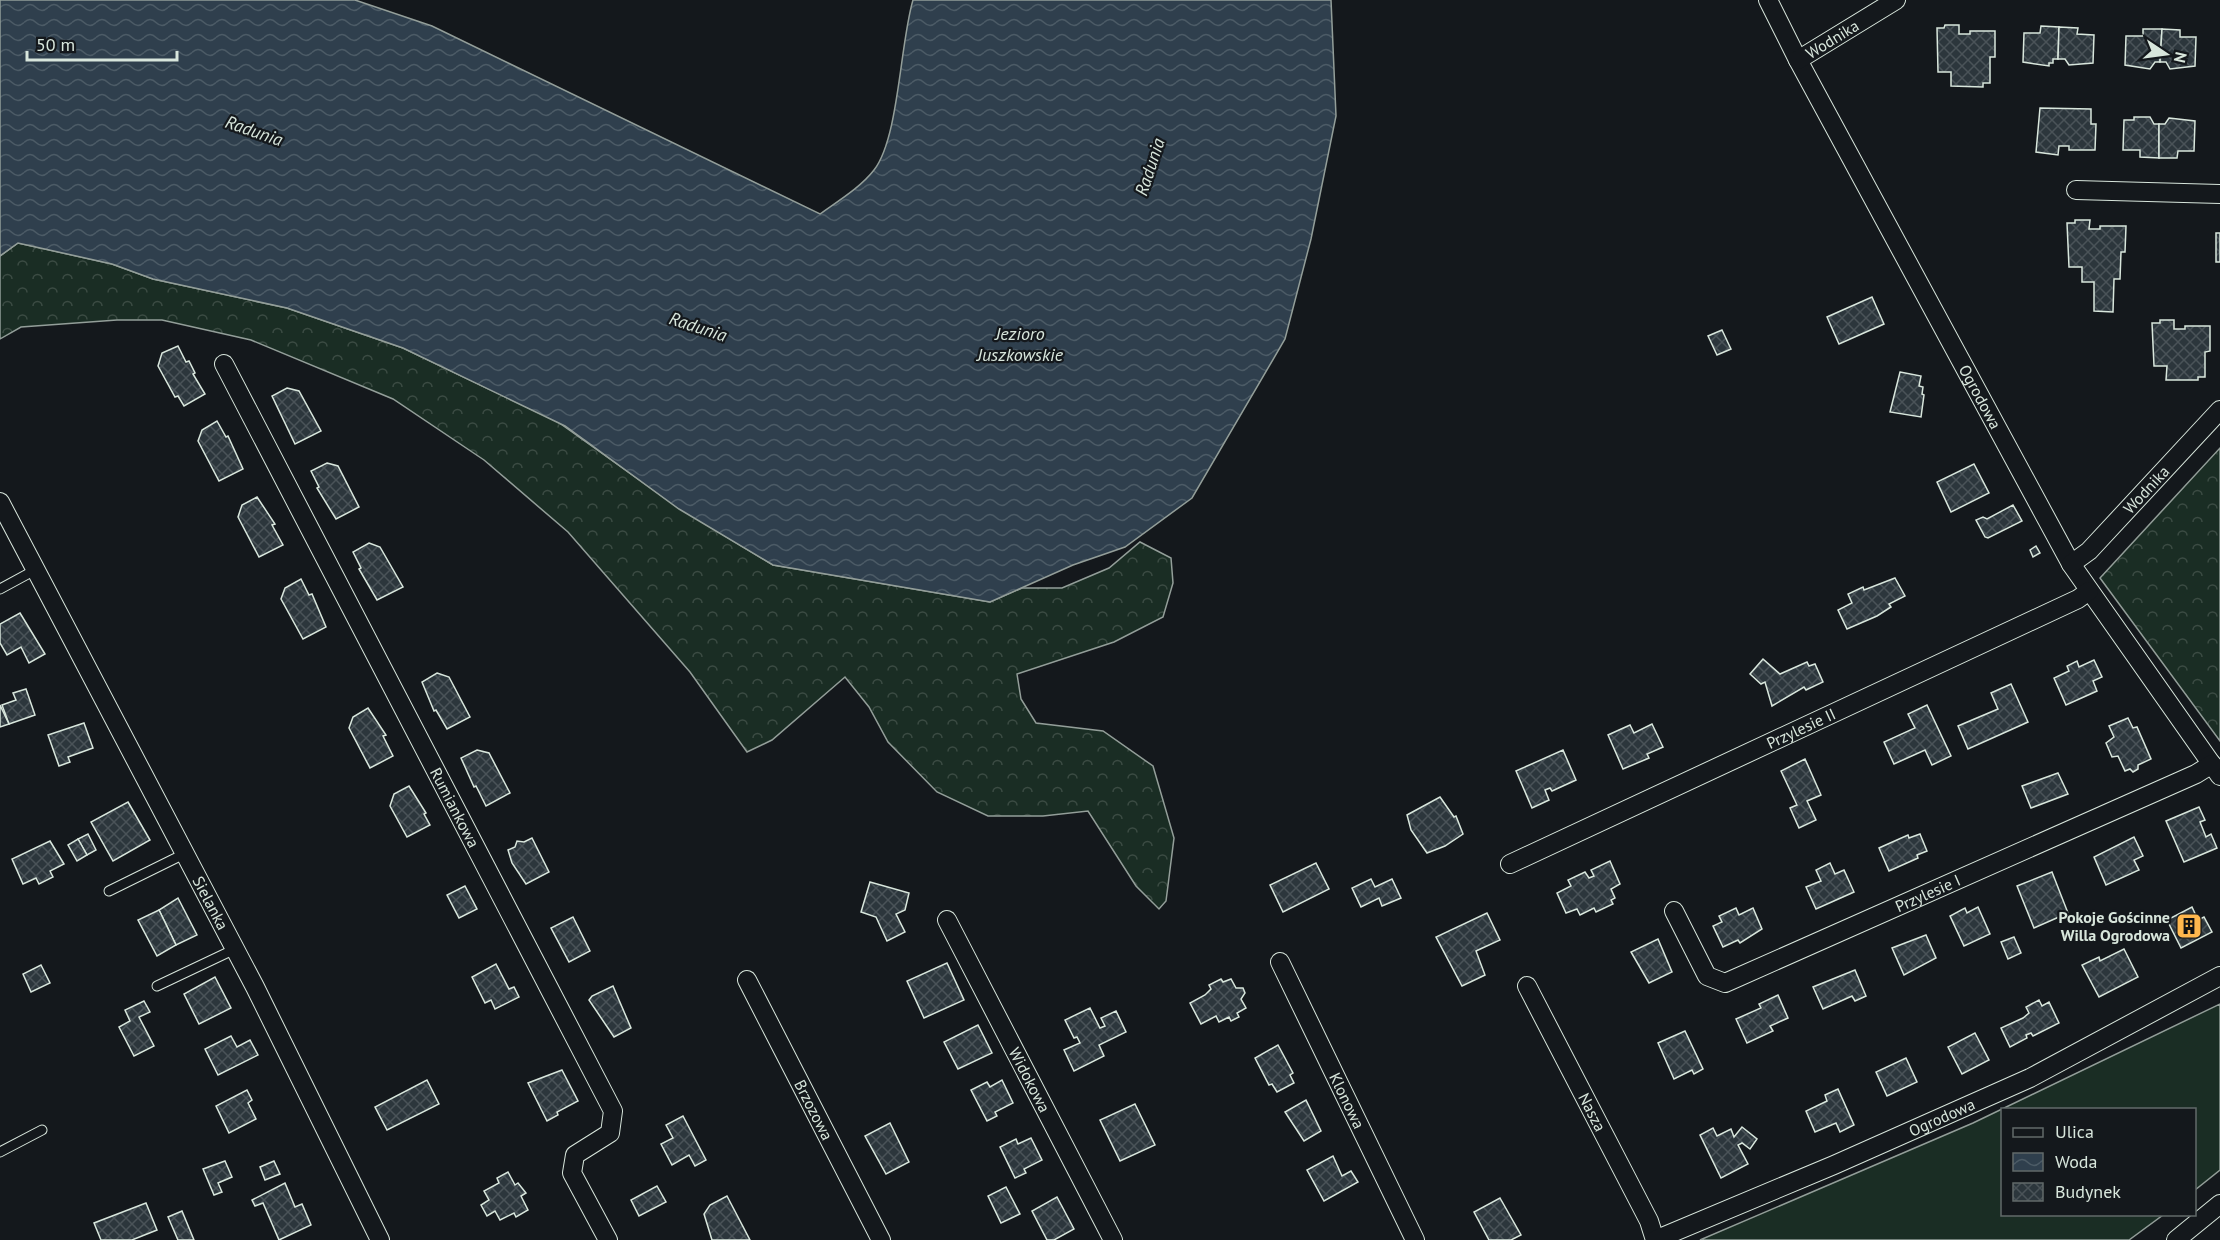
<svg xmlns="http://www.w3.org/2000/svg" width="2220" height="1240" viewBox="0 0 2220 1240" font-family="'PT Sans',sans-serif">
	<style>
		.grass { fill: #1a2d24; stroke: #939e99; stroke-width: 1.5 }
		.forest { fill: url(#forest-crowns); stroke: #939e99; stroke-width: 1.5 }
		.water { fill: url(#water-waves); stroke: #939e99; stroke-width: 1.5 }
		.building { fill: url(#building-cross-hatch); stroke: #d8e6dc; stroke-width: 1.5 }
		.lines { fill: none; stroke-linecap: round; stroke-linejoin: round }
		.lane-casing { stroke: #d8e6dc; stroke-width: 11 }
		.street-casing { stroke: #d8e6dc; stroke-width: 20 }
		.lane { stroke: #14181c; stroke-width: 9 }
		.street { stroke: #14181c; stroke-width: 18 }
		.labels { text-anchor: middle; stroke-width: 4.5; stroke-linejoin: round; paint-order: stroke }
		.street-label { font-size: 16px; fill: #d8e6dc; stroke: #14181c }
		.poi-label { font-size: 16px; font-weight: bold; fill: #d8e6dc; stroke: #14181c; text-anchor: end }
		.water-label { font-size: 18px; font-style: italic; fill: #d8e6dc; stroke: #14181c }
	</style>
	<defs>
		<pattern id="forest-crowns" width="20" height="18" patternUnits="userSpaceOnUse" patternTransform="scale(1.5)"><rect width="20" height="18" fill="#1a2d24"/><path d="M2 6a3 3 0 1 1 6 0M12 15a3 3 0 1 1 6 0" fill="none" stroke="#3b4b43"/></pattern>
		<pattern id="water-waves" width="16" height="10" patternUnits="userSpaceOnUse" patternTransform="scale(1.5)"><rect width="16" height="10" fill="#2f3f4d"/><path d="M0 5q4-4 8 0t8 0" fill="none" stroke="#4c5b66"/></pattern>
		<pattern id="building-cross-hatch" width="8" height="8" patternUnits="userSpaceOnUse" patternTransform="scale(1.5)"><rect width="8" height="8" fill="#2c363c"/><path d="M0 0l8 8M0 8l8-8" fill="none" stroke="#4a5358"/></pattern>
	</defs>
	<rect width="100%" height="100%" fill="#14181c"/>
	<polygon class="grass" points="2220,1004 2220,1170 2195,1190 2194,1110 2002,1110 2002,1214 2163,1215 2129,1240 1700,1240 1973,1123"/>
	<g class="forest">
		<polygon points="18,243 112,264 153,279 287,308 403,348 558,422 679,508 773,565 990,602 1022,588 1062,588 1109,568 1140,542 1171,558 1173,583 1163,617 1114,642 1017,674 1021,699 1036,723 1103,731 1153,766 1174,838 1166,901 1159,909 1136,886 1088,811 1043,816 988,816 937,792 888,742 869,707 845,677 772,740 747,752 690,672 568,532 484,460 393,399 251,340 162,320 117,320 21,327 0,339 0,256"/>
		<polygon points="2220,448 2220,741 2100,578"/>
	</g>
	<path class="water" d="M 0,0 L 355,0 L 432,26 L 820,214 C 838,201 861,187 874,170 C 899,138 900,43 913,0 L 1331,0 L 1336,116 L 1311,239 L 1285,339 L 1192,498 L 1125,547 L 1073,565 L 990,602 L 773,565 L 679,509 L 565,426 L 403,348 L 287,308 L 153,279 L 112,264 L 18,243 L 0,256 Z"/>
	<g class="building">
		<polygon points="1945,25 1959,25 1959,34 1970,34 1970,31 1995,31 1995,57 1990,57 1990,83 1983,83 1983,87 1951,86 1951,72 1938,72 1937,28 1944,28"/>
		<polygon points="2041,26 2059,27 2058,59 2053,59 2053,63 2049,63 2049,66 2023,62 2024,33 2040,33"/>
		<polygon points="2059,27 2078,28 2077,34 2094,35 2093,63 2069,65 2065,59 2058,59"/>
		<polygon points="2143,29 2162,29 2160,62 2155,62 2150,69 2125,65 2126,36 2143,36"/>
		<polygon points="2162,29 2180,30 2180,37 2196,37 2195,66 2170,69 2166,62 2160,62"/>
		<polygon points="2040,108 2091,109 2091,124 2096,124 2095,150 2069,150 2069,146 2059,146 2058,155 2036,152"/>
		<polygon points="2134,117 2150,117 2154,124 2159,124 2159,158 2140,157 2140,150 2123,150 2124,120 2134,120"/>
		<polygon points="2169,118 2195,121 2194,151 2178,151 2177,158 2159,158 2159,124 2165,124"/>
		<polygon points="2075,220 2090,220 2089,229 2100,229 2100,226 2126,226 2125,252 2121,252 2120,279 2114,279 2113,312 2094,311 2094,282 2082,282 2082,267 2069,267 2067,223 2075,223"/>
		<rect x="2216" y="233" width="4" height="29"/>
		<polygon points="1872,297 1884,324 1839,344 1827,317"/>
		<polygon points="2160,320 2174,320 2174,329 2185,329 2185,326 2210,326 2210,351 2205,352 2205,377 2198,377 2198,380 2166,380 2167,366 2154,366 2152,323 2160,323"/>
		<polygon points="1722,330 1731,349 1717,355 1708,336"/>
		<polygon points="178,346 186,362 189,361 195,373 193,374 205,394 184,406 178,396 175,397 158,366 162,353"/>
		<polygon points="1900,372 1921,376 1919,386 1923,387 1922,394 1924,395 1921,417 1890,412"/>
		<polygon points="287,388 299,391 321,431 295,444 272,396"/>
		<polygon points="217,421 226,437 228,436 243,469 219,481 198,441 202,430"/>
		<polygon points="327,463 338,466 359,507 336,519 317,488 319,487 311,471"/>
		<polygon points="1974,464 1989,493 1951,512 1937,482"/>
		<polygon points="257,497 275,524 272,525 283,545 259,557 238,517 242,505"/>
		<polygon points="2013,505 2022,521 1988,538 1985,537 1976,520 1983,517 1987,519"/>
		<polygon points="369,543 380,547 403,587 377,600 359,569 361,568 353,552"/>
		<polygon points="2036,546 2040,553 2033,557 2030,550"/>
		<polygon points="1895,578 1905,596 1889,604 1891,607 1877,616 1847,629 1838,610 1852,603 1848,594 1863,587 1864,590"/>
		<polygon points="301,579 309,595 312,594 326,627 303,639 281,599 285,588"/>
		<polygon points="20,613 45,654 29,663 21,647 7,655 0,643 0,624"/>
		<polygon points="1763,659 1780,674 1807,662 1809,666 1815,664 1823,682 1806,690 1804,687 1772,706 1765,682 1761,684 1750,674"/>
		<polygon points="2094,660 2102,677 2093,681 2097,691 2066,705 2054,678 2069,671 2067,666 2077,661 2079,667"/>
		<polygon points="437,673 449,677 470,717 447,729 436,710 434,711 422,682"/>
		<polygon points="2011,684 2028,722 1968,749 1958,726 1998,709 1991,693"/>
		<polygon points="26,689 35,715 9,724 2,705 16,700 13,693"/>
		<polygon points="0,705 9,724 0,727"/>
		<polygon points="1927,705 1951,756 1932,765 1925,750 1894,764 1884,742 1915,728 1908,714"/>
		<polygon points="368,708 386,735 383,736 393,756 370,768 349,728 353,717"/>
		<polygon points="2128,718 2133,728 2137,727 2151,759 2138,765 2138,769 2133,772 2130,769 2125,771 2118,756 2112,757 2106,743 2114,737 2109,726"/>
		<polygon points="84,723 93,748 68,757 70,762 59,766 48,735"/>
		<polygon points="1652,724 1663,747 1647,754 1649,758 1623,769 1608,735 1630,725 1634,733"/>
		<polygon points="477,750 489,753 510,793 486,806 476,786 474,787 461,758"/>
		<polygon points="1563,750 1576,780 1552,791 1550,788 1545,790 1549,800 1532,808 1516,771"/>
		<polygon points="1805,759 1821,795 1807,801 1816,820 1799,828 1790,808 1797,805 1781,771"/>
		<polygon points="2058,773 2068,794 2031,808 2022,786"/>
		<polygon points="409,786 426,813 424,814 430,825 407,837 390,806 394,794"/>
		<polygon points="1440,797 1454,817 1456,816 1463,834 1445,846 1427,853 1411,830 1407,815"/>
		<polygon points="128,802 150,840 113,861 91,822"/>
		<polygon points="2199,807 2205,820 2200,822 2206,837 2211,834 2217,848 2184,862 2166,821"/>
		<polygon points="88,834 96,850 87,855 78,839"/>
		<polygon points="1920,834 1927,851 1917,855 1918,858 1889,871 1879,848 1908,835 1909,838"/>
		<polygon points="2134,837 2143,856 2134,860 2139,870 2106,885 2094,857"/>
		<polygon points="532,838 549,872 526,884 512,863 508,850 515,847 517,841 524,842"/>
		<polygon points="78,839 87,855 77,861 68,845"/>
		<polygon points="50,841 64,864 50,871 53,877 39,884 36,878 23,884 12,859"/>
		<polygon points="1610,861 1620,884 1611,889 1615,898 1611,900 1613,904 1596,912 1594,908 1580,915 1577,909 1566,913 1557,893 1571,886 1568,880 1585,872 1589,878 1594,876 1591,870"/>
		<polygon points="1316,863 1329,889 1283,912 1270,885"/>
		<polygon points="1830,863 1835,874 1844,870 1854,892 1816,909 1806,887 1821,881 1816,870"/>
		<polygon points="2052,872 2068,913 2034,928 2017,886"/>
		<polygon points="1371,879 1375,887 1392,879 1401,898 1382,906 1379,898 1361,907 1352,888"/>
		<polygon points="870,882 909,893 905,910 896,914 905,932 887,941 876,917 861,912"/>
		<polygon points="465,886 477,909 459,918 447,895"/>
		<polygon points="178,898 197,935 176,945 159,910"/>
		<polygon points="1978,907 1990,934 1964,946 1950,916 1965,908 1967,913"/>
		<polygon points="2192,907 2198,920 2204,917 2212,932 2181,948 2167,920"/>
		<polygon points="1736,908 1739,915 1753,908 1762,929 1740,943 1738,940 1723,947 1713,926 1722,922 1719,916"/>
		<polygon points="159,910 176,945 157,956 138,920"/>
		<polygon points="1487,913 1500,940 1476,951 1485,975 1462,986 1436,937"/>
		<polygon points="573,917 590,951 569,962 551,928"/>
		<polygon points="1926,935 1936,958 1904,975 1892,948"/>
		<polygon points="2014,937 2021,953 2008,959 2001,942"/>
		<polygon points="1658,939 1672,972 1649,983 1631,952"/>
		<polygon points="2124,949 2138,977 2099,997 2082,965 2099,957 2100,961"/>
		<polygon points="947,963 964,1000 924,1018 907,981"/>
		<polygon points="496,964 509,989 514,987 519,997 495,1009 491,1000 485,1003 472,977"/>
		<polygon points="41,965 50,983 31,992 23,974"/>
		<polygon points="1855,970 1866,996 1855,1001 1852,996 1823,1009 1813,987"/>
		<polygon points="215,977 231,1008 199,1024 184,994"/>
		<polygon points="1221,979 1223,982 1231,979 1236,988 1243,988 1245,993 1241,999 1246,1008 1237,1013 1239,1017 1231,1021 1229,1017 1219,1022 1216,1016 1201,1024 1190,1003 1205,995 1211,989 1209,985"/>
		<polygon points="613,986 631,1028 614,1037 589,1000 592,996"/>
		<polygon points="1778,995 1788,1018 1770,1026 1773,1031 1747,1043 1736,1019 1761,1008 1759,1004"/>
		<polygon points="2039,1000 2042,1006 2049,1002 2059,1023 2033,1036 2031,1033 2026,1035 2027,1038 2010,1047 2001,1028 2023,1018 2029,1013 2026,1007"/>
		<polygon points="144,1001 150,1012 139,1017 154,1046 134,1056 119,1027 130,1021 125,1010"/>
		<polygon points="1090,1008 1100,1028 1105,1026 1101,1018 1116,1011 1126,1032 1099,1045 1104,1056 1074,1071 1064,1050 1080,1043 1077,1037 1074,1038 1065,1020"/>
		<polygon points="978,1025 992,1053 958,1069 944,1042"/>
		<polygon points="1685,1031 1703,1069 1694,1074 1692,1070 1674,1079 1658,1043"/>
		<polygon points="1975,1033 1989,1060 1962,1074 1948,1047"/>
		<polygon points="231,1036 237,1047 250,1040 258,1055 218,1075 205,1049"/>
		<polygon points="1278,1045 1293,1073 1290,1075 1294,1083 1277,1092 1272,1084 1269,1085 1255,1058"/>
		<polygon points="1906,1058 1917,1082 1887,1096 1876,1072"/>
		<polygon points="562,1070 578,1101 557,1112 558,1115 547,1121 528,1083"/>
		<polygon points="427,1080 439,1104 387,1130 375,1107"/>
		<polygon points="1002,1080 1013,1103 995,1112 997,1116 987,1121 971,1090 987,1082 990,1087"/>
		<polygon points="1838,1089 1854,1125 1840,1132 1836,1123 1815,1132 1806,1111 1827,1101 1825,1095"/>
		<polygon points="247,1090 252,1100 248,1103 256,1119 229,1133 216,1106"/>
		<polygon points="1306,1100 1321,1131 1304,1141 1285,1112"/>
		<polygon points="1135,1104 1155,1145 1120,1161 1100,1120"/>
		<polygon points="683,1116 706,1160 695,1166 689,1155 672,1165 661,1144 673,1138 666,1125"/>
		<polygon points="890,1123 909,1162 886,1174 865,1136"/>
		<polygon points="1742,1127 1757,1139 1750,1149 1742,1143 1738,1145 1748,1164 1721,1178 1700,1135 1713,1128 1717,1136 1731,1129 1734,1137"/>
		<polygon points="1031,1138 1042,1160 1024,1169 1026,1173 1015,1178 1000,1147 1016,1139 1018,1144"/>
		<polygon points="1333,1156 1342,1176 1351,1171 1358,1182 1324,1201 1307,1170"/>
		<polygon points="225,1161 232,1177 218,1183 222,1192 214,1195 203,1169"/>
		<polygon points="274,1161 280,1174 265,1180 260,1167"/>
		<polygon points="508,1172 515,1185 518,1183 526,1193 521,1196 528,1210 516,1217 514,1213 500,1220 495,1211 487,1216 481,1205 489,1200 484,1191 499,1183 497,1178"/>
		<polygon points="285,1183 295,1207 302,1204 311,1225 279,1240 263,1203 255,1206 252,1200"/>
		<polygon points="657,1186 666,1202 639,1216 631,1200"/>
		<polygon points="1006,1187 1020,1214 1001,1223 988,1196"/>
		<polygon points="727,1196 750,1240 712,1240 704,1214 710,1205"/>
		<polygon points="1057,1197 1074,1229 1054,1240 1047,1240 1032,1211"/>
		<polygon points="1500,1198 1521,1235 1511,1240 1489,1240 1474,1212"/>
		<polygon points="146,1203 157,1230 132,1240 101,1240 94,1223"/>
		<polygon points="182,1211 194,1240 178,1240 168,1217"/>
	</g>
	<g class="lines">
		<g class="lane-casing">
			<g id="lane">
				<polyline points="0,589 35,570"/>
				<polyline points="109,891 184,854"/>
				<polyline points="157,986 235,949"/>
				<polyline points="0,1152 42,1130"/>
			</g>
		</g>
		<g class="street-casing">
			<g id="street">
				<path id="s1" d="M 1768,0 L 1798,60 L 2071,564 L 2220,776"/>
				<path id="s2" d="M 1798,60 L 1896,0"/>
				<polyline points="2076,190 2220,194"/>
				<path id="s3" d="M 224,364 L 613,1111 L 610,1133 L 575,1155 L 572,1173 L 608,1240"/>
				<path id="s4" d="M 0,502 L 255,987 L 380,1240"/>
				<path id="s5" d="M 2071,564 L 2089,551 L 2220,410"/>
				<path id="s6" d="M 1510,864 L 2078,599 L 2089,591"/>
				<path id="s7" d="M 1674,911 L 1707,976 L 1725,983 L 2196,774 L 2212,764"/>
				<path id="s8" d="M 947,920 L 1113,1240"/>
				<path id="s9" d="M 1280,962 L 1415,1240"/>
				<path id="s10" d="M 747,980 L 881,1240"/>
				<path id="s11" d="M 1527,986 L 1649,1221 L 1655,1240"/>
				<path id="s12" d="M 1655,1240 L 1834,1165 L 2030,1078 L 2220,976"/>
				<polyline points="2176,1240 2220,1204"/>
			</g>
		</g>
		<use href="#lane" class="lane"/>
		<use href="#street" class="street"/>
	</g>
	<defs>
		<g id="building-square" transform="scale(1.35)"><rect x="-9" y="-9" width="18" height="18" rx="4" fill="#ffb74d" stroke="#14181c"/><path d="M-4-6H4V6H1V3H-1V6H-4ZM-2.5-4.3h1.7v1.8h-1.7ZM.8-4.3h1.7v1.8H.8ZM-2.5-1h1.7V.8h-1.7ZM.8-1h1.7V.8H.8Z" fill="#111"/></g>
	</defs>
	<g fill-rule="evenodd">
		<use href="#building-square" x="2189" y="926"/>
	</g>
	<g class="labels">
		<g class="street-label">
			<text dy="6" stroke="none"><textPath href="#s2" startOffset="40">Wodnika</textPath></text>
			<text dy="6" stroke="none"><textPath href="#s1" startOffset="450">Ogrodowa</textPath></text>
			<text dy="6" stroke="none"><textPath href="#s5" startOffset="106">Wodnika</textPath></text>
			<text dy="6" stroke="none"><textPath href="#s6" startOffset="321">Przylesie II</textPath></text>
			<text dy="6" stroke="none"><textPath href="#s3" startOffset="500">Rumiankowa</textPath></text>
			<text dy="6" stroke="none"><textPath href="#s7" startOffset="314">Przylesie I</textPath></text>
			<text dy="6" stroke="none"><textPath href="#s4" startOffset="453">Sielanka</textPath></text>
			<text dy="6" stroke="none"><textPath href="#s8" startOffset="180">Widokowa</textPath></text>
			<text dy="6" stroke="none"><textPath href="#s9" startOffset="154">Klonowa</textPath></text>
			<text dy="6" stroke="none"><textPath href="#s10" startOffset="146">Brzozowa</textPath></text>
			<text dy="6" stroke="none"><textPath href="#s11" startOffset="142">Nasza</textPath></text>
			<text dy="6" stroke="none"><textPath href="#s12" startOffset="312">Ogrodowa</textPath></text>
		</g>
		<g class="poi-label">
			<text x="2170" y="923">Pokoje Gościnne<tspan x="2170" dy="18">Willa Ogrodowa</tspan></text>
		</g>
		<g class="water-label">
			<text transform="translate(254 131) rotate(19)" y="6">Radunia</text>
			<text transform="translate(1150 167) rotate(-72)" y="6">Radunia</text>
			<text transform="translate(698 327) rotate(18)" y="6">Radunia</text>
			<text x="1020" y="340">Jezioro<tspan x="1020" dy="21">Juszkowskie</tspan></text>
		</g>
	</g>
	<rect x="2001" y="1108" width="195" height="108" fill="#14181c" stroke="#626a69" stroke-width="1.5"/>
	<rect x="2013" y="1128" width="30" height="9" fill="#14181c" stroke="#626a69" stroke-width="1.5"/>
	<text x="2055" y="1138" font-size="18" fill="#d8e6dc">Ulica</text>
	<rect x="2013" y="1153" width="30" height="18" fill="url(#water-waves)" stroke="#626a69" stroke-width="1.5"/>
	<text x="2055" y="1168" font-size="18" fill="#d8e6dc">Woda</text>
	<rect x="2013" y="1183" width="30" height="18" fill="url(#building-cross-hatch)" stroke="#626a69" stroke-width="1.5"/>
	<text x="2055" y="1198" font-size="18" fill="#d8e6dc">Budynek</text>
	<g transform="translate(2166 54) rotate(103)" stroke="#14181c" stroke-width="4.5" paint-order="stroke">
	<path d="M0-4.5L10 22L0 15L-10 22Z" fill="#d8e6dc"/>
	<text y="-9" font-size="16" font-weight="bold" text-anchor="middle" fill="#d8e6dc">N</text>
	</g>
	<path d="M27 51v9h150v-9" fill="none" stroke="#d8e6dc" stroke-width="3"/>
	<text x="36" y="51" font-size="18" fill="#d8e6dc" stroke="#14181c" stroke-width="4.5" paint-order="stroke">50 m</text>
</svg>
